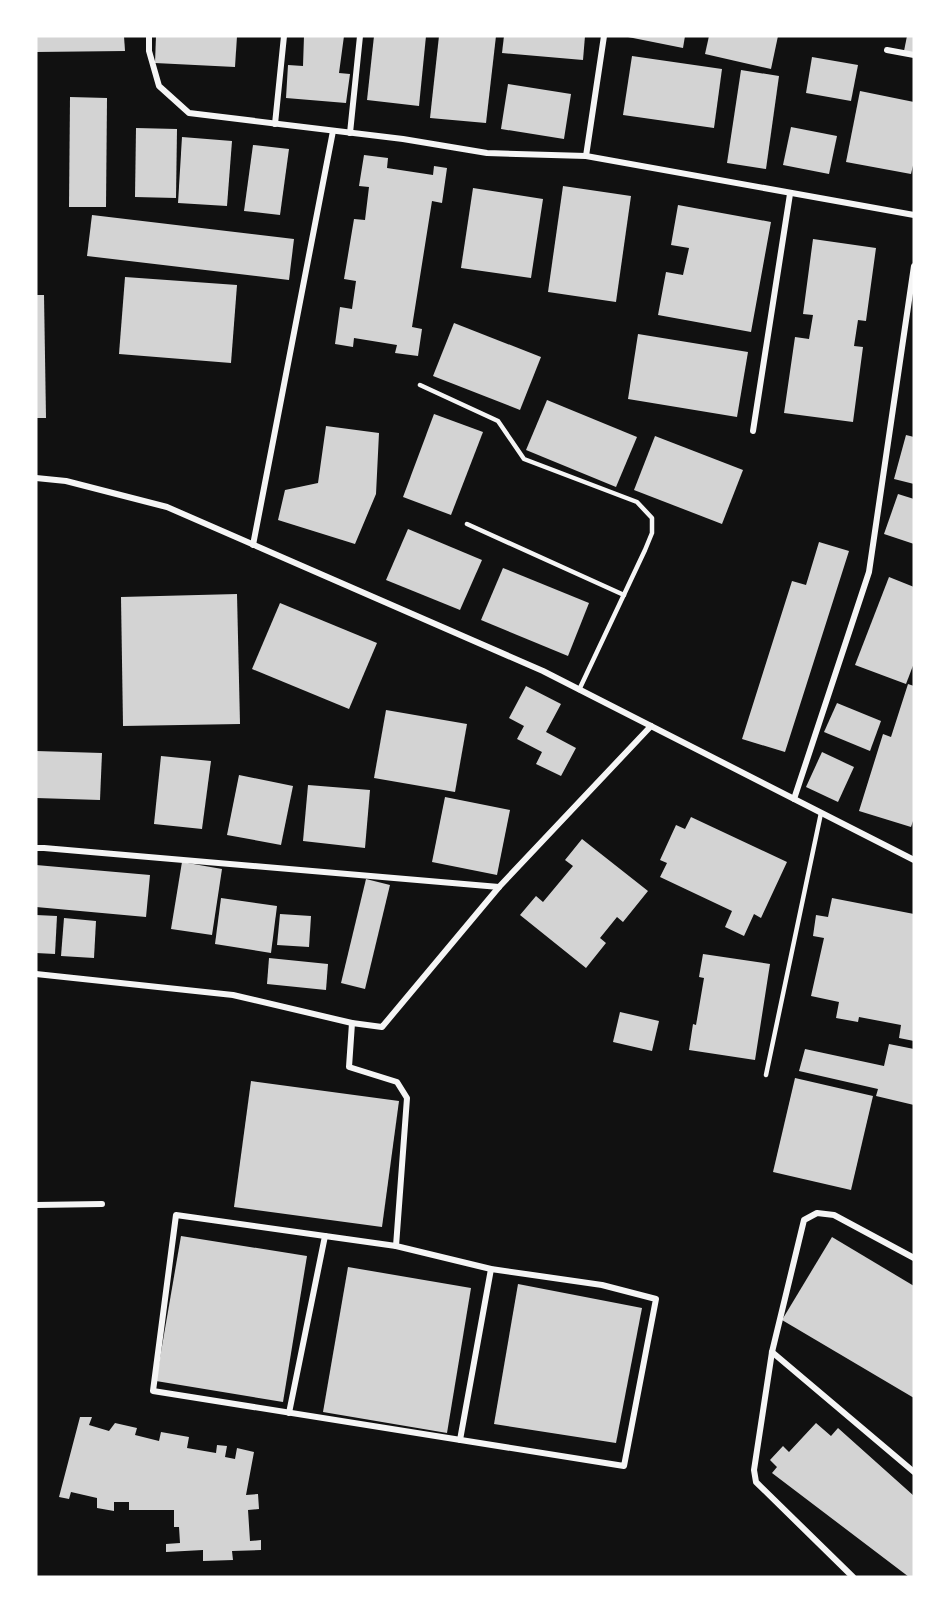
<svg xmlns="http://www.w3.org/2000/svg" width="950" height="1613" viewBox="0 0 950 1613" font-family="Commissioner,sans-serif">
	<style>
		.building { fill: #d3d3d3 }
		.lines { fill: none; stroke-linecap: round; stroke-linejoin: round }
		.service { stroke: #f5f5f5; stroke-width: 4.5 }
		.minor { stroke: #f5f5f5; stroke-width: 6 }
	</style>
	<rect width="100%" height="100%" fill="#111"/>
	<g class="building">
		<polygon points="36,36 124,36 125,51 36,52"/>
		<polygon points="156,36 237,36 235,67 155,63"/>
		<polygon points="304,36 344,36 339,73 350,74 346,103 286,98 288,65 303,66"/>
		<polygon points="374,36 426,36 419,106 367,100"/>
		<polygon points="439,36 496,36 486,123 430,118"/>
		<polygon points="504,36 585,36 583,60 502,53"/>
		<polygon points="623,36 685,36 683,48"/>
		<polygon points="709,36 778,36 771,69 705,54"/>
		<polygon points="907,36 914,36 914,53 904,51"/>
		<polygon points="632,56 722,69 714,128 623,115"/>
		<polygon points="812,57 858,65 851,101 806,93"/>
		<polygon points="741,70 779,76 766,169 727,163"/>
		<polygon points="508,84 571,94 564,139 501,129"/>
		<polygon points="860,91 914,102 914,161 911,174 846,162"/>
		<polygon points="70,97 107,98 106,207 69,207"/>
		<polygon points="791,127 837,136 829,174 783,165"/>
		<polygon points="136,128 177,129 176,198 135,197"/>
		<polygon points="182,137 232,141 227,206 178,203"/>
		<polygon points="253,145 289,149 280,215 244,211"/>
		<polygon points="364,155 388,158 387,168 433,175 434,166 447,168 442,203 432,201 412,327 422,329 418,356 395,353 397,345 354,338 353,347 335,344 340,307 352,309 356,281 344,279 354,219 365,220 369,187 359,186"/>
		<polygon points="563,186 631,196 616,302 548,292"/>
		<polygon points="473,188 543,199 531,278 461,268"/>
		<polygon points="678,205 771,222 751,332 658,315 666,272 683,275 689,248 671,245"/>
		<polygon points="92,215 294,239 289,280 87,256"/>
		<polygon points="813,239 876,248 866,321 858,320 854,346 863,347 853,422 784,413 795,337 809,339 813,315 803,314"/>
		<polygon points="125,277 237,285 231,363 119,354"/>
		<polygon points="36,295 44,295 46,418 36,418"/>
		<polygon points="454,323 541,357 520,410 433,376"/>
		<polygon points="638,334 748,352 737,417 628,399"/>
		<polygon points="547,400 637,437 616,487 526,450"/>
		<polygon points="434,414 483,432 451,515 403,497"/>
		<polygon points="326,426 379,433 376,494 355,544 278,520 285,490 318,483"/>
		<polygon points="906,435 914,437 914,484 894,479"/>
		<polygon points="655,436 743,470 722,524 634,490"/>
		<polygon points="898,494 914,499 914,544 884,534"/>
		<polygon points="408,529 482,560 460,610 386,580"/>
		<polygon points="819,542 849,551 785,752 742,739 792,581 806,585"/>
		<polygon points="503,568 589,603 568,656 481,620"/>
		<polygon points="889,577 914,587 914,663 906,684 855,665"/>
		<polygon points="237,594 240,724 123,726 121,597"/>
		<polygon points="280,603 377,643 349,709 252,669"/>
		<polygon points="908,684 914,686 914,818 911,827 859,811 883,734 891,737"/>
		<polygon points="526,686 561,704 546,732 576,748 561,776 536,764 542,752 517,739 524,726 509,718"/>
		<polygon points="837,703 881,721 870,751 824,732"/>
		<polygon points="386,710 467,724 455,792 374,778"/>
		<polygon points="36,751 102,753 100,800 36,798"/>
		<polygon points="822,752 854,767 838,802 806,787"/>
		<polygon points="161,756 211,761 202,829 154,824"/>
		<polygon points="239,775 293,786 281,845 227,835"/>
		<polygon points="308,785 370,790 365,848 303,841"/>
		<polygon points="445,797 510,810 497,875 432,862"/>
		<polygon points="691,817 787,862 761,918 754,914 744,936 725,927 732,911 660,877 667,863 660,860 676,825 685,829"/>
		<polygon points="582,839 648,891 623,922 617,917 600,938 606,943 586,968 520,915 536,896 543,902 573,866 565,860"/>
		<polygon points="182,862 222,869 212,935 171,929"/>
		<polygon points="36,865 150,875 146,917 36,907"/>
		<polygon points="366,879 390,885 365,989 341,983"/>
		<polygon points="221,898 277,906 271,953 215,944"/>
		<polygon points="832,898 914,914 914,1041 899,1038 901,1025 859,1017 858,1022 836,1018 839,1002 811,996 824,938 813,936 816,915 828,917"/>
		<polygon points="280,914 311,916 309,947 277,945"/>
		<polygon points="36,915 57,916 55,954 36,953"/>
		<polygon points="64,918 96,921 94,958 61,956"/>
		<polygon points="703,954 770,964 755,1060 689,1050 693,1024 696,1025 704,978 699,977"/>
		<polygon points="269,958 328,964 326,990 267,984"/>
		<polygon points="620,1012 659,1021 652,1051 613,1042"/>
		<polygon points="889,1044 914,1049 914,1105 876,1096 878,1089 799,1071 805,1049 884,1066"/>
		<polygon points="795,1078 873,1096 851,1190 773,1172"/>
		<polygon points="251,1081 399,1101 382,1227 234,1207"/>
		<polygon points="181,1236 307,1256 283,1402 156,1381"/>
		<polygon points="832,1237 914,1286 914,1398 782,1320"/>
		<polygon points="348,1267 471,1288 447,1433 323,1412"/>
		<polygon points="518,1284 642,1308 616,1443 494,1424"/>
		<polygon points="80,1417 92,1417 89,1425 109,1431 115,1423 137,1428 135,1435 159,1441 161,1432 189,1437 187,1448 216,1453 217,1445 227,1446 225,1457 235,1459 237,1448 254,1452 246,1495 258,1494 259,1509 248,1510 250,1541 261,1540 261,1550 232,1551 233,1560 203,1561 203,1550 166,1552 166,1544 180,1543 179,1527 174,1527 174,1510 129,1510 129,1502 114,1502 114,1511 97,1508 97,1498 71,1492 69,1499 59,1497"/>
		<polygon points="816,1423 831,1436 838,1428 914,1496 914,1577 909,1577 772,1473 777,1467 770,1460 783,1446 789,1452"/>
	</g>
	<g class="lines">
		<g class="service">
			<polyline points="420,385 498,421 524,459 637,502 652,518 652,533 645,550 579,690"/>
			<polyline points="467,524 624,595"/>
			<polyline points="766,1075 821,813"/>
		</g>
		<g class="minor">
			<polyline points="149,36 149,51 159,86 189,113 403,139 487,153 586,156 914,215"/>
			<polyline points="887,50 914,55"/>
			<polyline points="275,124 284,36"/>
			<polyline points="350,133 360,36"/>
			<polyline points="586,156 604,36"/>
			<polyline points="753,431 790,194"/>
			<polyline points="36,478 66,481 167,507 543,671 914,860"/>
			<polyline points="253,545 333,131"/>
			<polyline points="794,799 869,572 914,266"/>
			<polyline points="36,848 44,848 499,887"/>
			<polyline points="36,974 233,995 352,1023 382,1027 499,887 651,726"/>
			<polyline points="36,1205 102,1204"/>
			<polyline points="325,1236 176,1215 153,1391 624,1466 656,1299 602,1285 491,1269 396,1246 407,1098 397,1082 349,1067 352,1023"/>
			<polyline points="772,1352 914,1472"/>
			<polyline points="289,1413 325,1236 396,1246"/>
			<polyline points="460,1440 491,1269"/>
			<polyline points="853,1577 756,1482 754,1470 772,1352 804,1220 817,1213 834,1215 914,1258"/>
		</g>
	</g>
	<rect width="950" height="1613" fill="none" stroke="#ffffff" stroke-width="75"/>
</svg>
